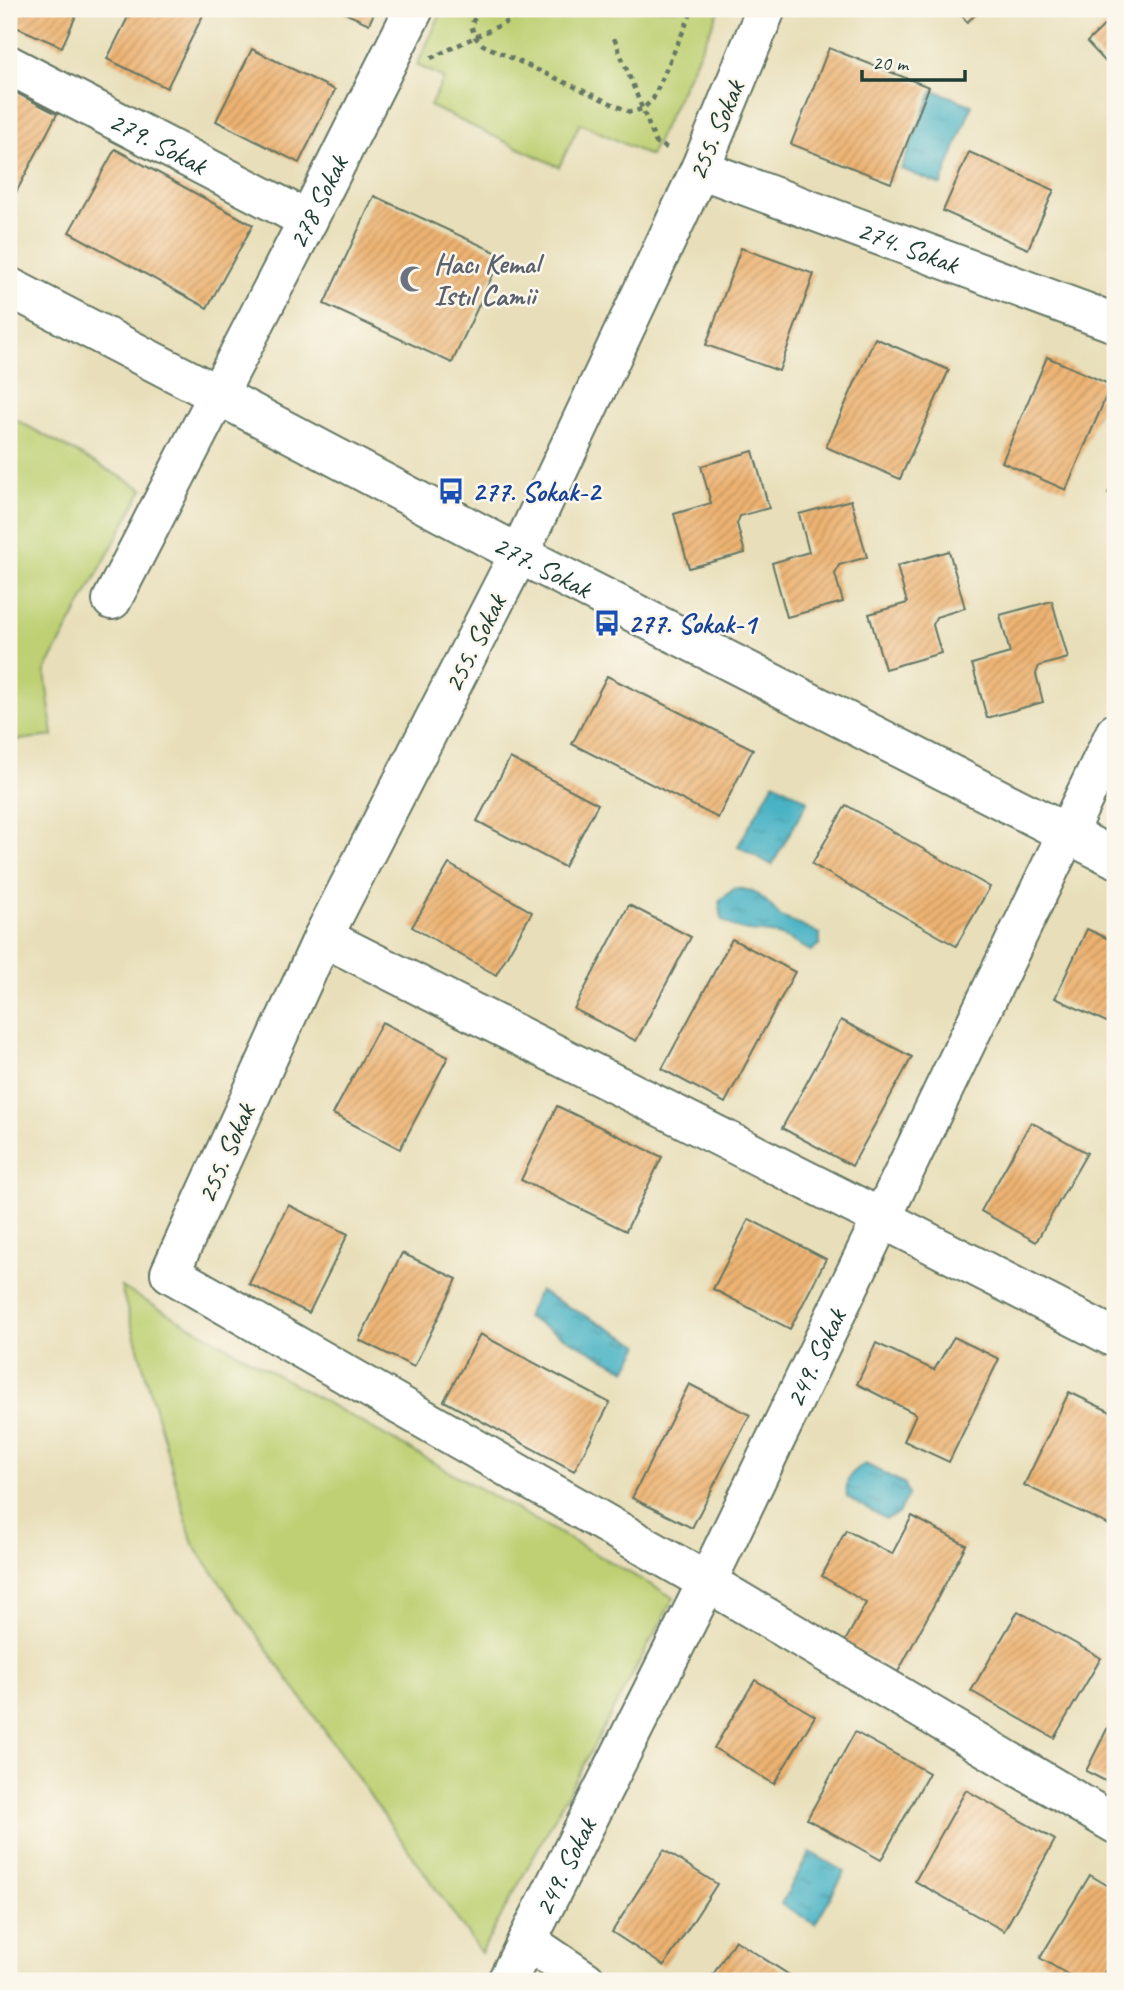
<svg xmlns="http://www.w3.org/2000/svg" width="1124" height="1990" viewBox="0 0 1124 1990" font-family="Caveat,sans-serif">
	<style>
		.green { fill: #bed073; stroke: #6e8654; stroke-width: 2 }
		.water { fill: url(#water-ripples); stroke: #34787c; stroke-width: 2 }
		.building { fill: url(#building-hatch) }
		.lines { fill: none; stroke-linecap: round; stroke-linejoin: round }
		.minor-casing { stroke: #657663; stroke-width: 42 }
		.path { stroke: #657663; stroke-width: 4.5; stroke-dasharray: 5 5; stroke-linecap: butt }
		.minor { stroke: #fff; stroke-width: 38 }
		.labels { text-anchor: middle; stroke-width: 5; stroke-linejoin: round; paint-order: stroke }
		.street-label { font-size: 28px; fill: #1f3d34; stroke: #fbf7ec }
		.worship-label { font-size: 28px; font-weight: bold; fill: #5b616d; stroke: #fbf7ec; text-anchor: start }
		.transit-label { font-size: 28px; font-weight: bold; fill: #164399; stroke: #fbf7ec; text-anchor: start }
	</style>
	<defs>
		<pattern id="water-ripples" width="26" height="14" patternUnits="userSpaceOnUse" patternTransform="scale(1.75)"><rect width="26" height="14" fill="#48b3c5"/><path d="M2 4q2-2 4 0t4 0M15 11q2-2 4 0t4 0" fill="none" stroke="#3b93a1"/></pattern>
		<pattern id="building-hatch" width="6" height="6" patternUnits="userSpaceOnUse" patternTransform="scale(1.75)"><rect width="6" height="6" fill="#eeb372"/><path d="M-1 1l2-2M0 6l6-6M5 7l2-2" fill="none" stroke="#c0935e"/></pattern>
	</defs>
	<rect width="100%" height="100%" fill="#fbf7ec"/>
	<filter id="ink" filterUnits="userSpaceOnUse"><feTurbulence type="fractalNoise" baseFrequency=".0143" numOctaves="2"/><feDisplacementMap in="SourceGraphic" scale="14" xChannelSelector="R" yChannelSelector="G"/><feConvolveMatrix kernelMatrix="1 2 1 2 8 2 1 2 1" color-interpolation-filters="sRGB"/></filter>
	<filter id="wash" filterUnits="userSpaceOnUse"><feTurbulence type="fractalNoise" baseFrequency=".00686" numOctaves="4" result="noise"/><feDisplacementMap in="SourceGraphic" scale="28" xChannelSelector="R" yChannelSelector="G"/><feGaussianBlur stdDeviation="1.57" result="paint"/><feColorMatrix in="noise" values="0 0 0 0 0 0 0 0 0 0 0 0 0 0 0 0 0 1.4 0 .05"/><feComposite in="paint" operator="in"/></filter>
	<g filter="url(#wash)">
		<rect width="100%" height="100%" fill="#e8dfba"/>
		<g class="green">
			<polygon points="443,9 720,9 650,156 580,123 559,167 430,106 444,78 417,65"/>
			<polygon points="9,416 143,489 45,671 53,736 9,741"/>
			<polygon points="121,1287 674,1598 481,1953 193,1544"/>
		</g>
		<g class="water">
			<polygon points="933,90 972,105 941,185 901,169"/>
			<polygon points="774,782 808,801 772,865 738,846"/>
			<path d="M 735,888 L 753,891 L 766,901 L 781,917 L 820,934 L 820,944 L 811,951 C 798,945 783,934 769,933 C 746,930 743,933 722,920 L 719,901 Z"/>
			<polygon points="539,1291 640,1345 626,1370 526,1317"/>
			<path d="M 865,1464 L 905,1484 L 908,1495 L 898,1514 L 886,1519 L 847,1497 C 845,1479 849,1473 865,1464 Z"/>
			<polygon points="810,1852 845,1872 815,1924 781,1904"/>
		</g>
		<g id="blocks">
			<g class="building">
				<polygon points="12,9 79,9 62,47 9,24 9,15"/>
				<polygon points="132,9 206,9 167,88 107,59"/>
				<polygon points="336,9 376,9 369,24"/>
				<polygon points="957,9 982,9 967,22"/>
				<polygon points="1115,15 1115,72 1087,42"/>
				<polygon points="829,48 929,87 891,183 791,144"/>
				<polygon points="252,49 335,90 299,163 216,121"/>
				<polygon points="9,89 57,114 9,206"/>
				<polygon points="115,149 253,225 207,308 69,232"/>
				<polygon points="969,152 1054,190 1028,249 943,211"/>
				<polygon points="374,196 502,255 452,363 324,304"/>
				<polygon points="741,248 814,274 779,371 706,345"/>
				<polygon points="875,338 949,370 900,479 826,447"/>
				<polygon points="1047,357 1111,385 1066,490 1002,462"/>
				<polygon points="753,451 769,508 740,516 737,524 745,553 689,568 674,514 711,503 701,466"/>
				<polygon points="1115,479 1115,497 1108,493"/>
				<polygon points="851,500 867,557 839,565 835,574 843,602 787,617 772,563 809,552 799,514"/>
				<polygon points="949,551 965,608 936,617 933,625 941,653 885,669 869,614 907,603 897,566"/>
				<polygon points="1052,601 1068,658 1039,666 1036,674 1043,702 987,718 972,664 1010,653 1000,615"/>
				<polygon points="607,676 753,749 718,818 572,744"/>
				<polygon points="510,758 598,804 564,867 477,821"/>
				<polygon points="846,805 990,887 956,946 812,864"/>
				<polygon points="449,864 532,912 496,975 412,927"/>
				<polygon points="629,905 691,937 636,1041 574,1009"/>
				<polygon points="1087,929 1115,942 1115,1026 1055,998"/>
				<polygon points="732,939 795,972 725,1103 662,1069"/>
				<polygon points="841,1020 912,1057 852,1166 782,1128"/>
				<polygon points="382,1022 448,1057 400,1149 333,1114"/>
				<polygon points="557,1106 662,1157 626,1231 521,1180"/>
				<polygon points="1031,1122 1087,1153 1036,1242 981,1211"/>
				<polygon points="288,1205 348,1234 309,1313 249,1284"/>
				<polygon points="749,1219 826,1259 790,1329 713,1289"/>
				<polygon points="402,1253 457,1279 414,1367 359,1340"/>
				<polygon points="480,1334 610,1403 574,1471 444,1401"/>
				<polygon points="954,1337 999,1359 949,1462 904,1441 916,1414 857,1384 876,1343 934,1370"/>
				<polygon points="689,1384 750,1415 692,1528 632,1498"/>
				<polygon points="1069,1392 1115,1414 1115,1522 1113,1527 1024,1485"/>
				<polygon points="912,1516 966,1545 898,1672 844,1643 866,1603 822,1576 846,1530 892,1554"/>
				<polygon points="1018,1611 1101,1658 1054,1738 971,1691"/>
				<polygon points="755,1680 815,1716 774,1784 714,1748"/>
				<polygon points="1115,1713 1115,1786 1086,1771"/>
				<polygon points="855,1732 929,1773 881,1860 807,1819"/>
				<polygon points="966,1790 1055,1840 1004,1931 915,1881"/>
				<polygon points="664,1850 717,1884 664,1966 612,1932"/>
				<polygon points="1090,1875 1115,1890 1115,1956 1100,1981 1079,1981 1040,1958"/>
				<polygon points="735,1940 797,1980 796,1981 709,1981"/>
			</g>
		</g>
	</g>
	<g filter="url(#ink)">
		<use href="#blocks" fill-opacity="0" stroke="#657663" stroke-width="2"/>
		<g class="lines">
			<g class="minor-casing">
				<g id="minor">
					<polyline points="766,9 700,169 519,554 323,937 170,1273 707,1582 1115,1824"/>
					<path id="s1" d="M 9,65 L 308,220"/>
					<path id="s2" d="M 700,169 L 1115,323"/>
					<path id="s3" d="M 9,287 L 218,395 L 519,554 L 1115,858"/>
					<path id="s4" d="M 112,600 L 308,220 L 414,9"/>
					<polyline points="323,937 883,1219 1115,1338"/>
					<polyline points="527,1941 586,1981"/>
					<path id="s5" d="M 507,1981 L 707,1582 L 1115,733"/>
				</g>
			</g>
			<g class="path">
				<polyline points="479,9 471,25 475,37 483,45 630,112 643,109 653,99 693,9"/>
				<polyline points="614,38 656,143 670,149"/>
				<polyline points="431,58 534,9"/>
			</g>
			<use href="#minor" class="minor"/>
		</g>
	</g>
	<defs>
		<g id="mosque-bare" transform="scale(2.1)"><path d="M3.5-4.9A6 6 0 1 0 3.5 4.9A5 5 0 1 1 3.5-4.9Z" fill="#6b7280" stroke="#fbf7ec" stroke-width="2.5" paint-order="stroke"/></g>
		<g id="bus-bare" transform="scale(2.1)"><path d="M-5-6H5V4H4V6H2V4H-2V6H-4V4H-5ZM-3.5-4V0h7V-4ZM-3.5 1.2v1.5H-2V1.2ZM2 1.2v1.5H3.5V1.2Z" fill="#1a4fb4" stroke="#fbf7ec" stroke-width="2.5" paint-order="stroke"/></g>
	</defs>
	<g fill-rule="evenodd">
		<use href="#mosque-bare" x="413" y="279"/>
		<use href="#bus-bare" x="451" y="491"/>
		<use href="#bus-bare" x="607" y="623"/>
	</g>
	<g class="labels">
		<g class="street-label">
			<text transform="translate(715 130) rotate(-67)" y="10">255. Sokak</text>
			<text dy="10" stroke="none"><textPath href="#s1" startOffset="168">279. Sokak</textPath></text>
			<text dy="10" stroke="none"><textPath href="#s4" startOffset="448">278 Sokak</textPath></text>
			<text dy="10" stroke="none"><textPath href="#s2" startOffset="222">274. Sokak</textPath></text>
			<text dy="10" stroke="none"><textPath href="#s3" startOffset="602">277. Sokak</textPath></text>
			<text transform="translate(474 643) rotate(-63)" y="10">255. Sokak</text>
			<text transform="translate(225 1153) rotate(-66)" y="10">255. Sokak</text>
			<text dy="10" stroke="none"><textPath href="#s5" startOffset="695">249. Sokak</textPath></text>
			<text dy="10" stroke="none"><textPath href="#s5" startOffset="128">249. Sokak</textPath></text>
		</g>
		<g class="worship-label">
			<text x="434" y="273">Hacı Kemal<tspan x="434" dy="32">Istıl Camii</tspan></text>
		</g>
		<g class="transit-label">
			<text x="472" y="501">277. Sokak-2</text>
			<text x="628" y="633">277. Sokak-1</text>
		</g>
	</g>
	<rect width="1124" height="1990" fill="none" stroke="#fbf7ec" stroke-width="35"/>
	<path d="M862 70v10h103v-10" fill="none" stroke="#1f3d34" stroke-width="3.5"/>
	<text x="872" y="70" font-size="21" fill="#1f3d34" stroke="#fbf7ec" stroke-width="5" paint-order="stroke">20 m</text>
</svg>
